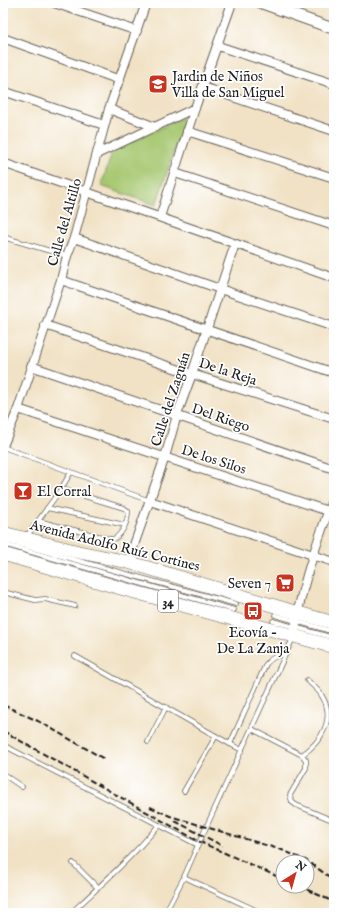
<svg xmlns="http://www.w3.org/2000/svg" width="337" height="916" viewBox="0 0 337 916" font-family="'IM FELL English',serif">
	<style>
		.green { fill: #a6c770; stroke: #617246 }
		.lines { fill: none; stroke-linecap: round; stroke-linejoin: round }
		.service-casing { stroke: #676157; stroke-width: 5.5 }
		.minor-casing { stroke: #676157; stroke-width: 10 }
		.tertiary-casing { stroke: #676157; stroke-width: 12 }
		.primary-casing { stroke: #676157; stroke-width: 14 }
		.service { stroke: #fff; stroke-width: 4 }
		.minor { stroke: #fff; stroke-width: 8 }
		.tertiary { stroke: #fff; stroke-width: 10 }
		.primary { stroke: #fff; stroke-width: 13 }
		.rail { stroke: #1c1c1c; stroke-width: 2; stroke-dasharray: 6 3; stroke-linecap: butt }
		.labels { text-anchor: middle; stroke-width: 3.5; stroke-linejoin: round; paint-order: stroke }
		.shield { fill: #fff; stroke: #606060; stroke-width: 1 }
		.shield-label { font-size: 13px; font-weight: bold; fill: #1c1c1c }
		.poi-label { font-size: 14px; fill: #1c1c1c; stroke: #fff; text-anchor: start }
		.street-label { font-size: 14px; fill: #1c1c1c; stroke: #fff }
	</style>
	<rect width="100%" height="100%" fill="#fff"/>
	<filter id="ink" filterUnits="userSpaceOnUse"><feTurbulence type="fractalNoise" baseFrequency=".025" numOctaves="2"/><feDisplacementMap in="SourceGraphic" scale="8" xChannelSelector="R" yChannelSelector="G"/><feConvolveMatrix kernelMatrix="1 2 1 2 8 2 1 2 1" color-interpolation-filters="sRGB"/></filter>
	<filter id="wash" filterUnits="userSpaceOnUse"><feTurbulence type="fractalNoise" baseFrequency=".012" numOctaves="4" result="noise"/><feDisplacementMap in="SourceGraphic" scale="16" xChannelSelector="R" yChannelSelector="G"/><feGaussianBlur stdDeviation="0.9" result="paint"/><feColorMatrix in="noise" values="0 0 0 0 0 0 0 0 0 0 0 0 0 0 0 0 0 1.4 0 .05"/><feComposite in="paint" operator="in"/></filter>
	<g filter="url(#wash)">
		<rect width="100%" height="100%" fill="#f1e2c5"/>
		<polygon class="green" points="186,116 156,205 101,186 113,150"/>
	</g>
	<g filter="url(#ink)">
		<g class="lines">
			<g class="service-casing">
				<g id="service">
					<polyline points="3,237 67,256"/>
					<polyline points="3,447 150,501"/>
					<polyline points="47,508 125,525"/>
					<path d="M 38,521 L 110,539 L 114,539 C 123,533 128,522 128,511 L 124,508 L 61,489"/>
					<polyline points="26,537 38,521 61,489 71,472"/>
					<polyline points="3,540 236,604"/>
					<polyline points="3,544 234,610"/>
					<polyline points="3,592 35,600 45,599 75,606"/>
					<polyline points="275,615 334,632"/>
					<polyline points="273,621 334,638"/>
					<path d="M 75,656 L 230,744 L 266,664 C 272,657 278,655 287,653"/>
					<polyline points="252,729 302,755 306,760 306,768 290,795 292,802 296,805 334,821"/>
					<polyline points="148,742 166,707"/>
					<polyline points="230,744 242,750"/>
					<polyline points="3,745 198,845"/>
					<path d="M 302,755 C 321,742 336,719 322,696 C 319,690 312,685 307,680"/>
					<polyline points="3,774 22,787"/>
					<polyline points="184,791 216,736"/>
					<polyline points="73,863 98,888"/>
					<polyline points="184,877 262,913"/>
					<path d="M 71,913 C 101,885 132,857 159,825"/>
					<polyline points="165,913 184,877 198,845 293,638"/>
				</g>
			</g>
			<g class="minor-casing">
				<g id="minor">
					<polyline points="54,3 137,31"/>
					<polyline points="3,38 120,80"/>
					<polyline points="218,46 334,84"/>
					<polyline points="203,87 334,131"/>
					<polyline points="3,91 104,125"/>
					<polyline points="109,109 155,127"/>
					<polyline points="187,131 334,178"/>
					<polyline points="97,154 195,108"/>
					<polyline points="3,163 334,278"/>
					<polyline points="175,173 334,226"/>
					<polyline points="160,217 195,108 232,3"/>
					<polyline points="74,238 220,289 334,327"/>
					<polyline points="61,280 334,373"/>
					<polyline points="45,325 192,374 334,419"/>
					<polyline points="31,366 334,469"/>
					<polyline points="18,409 334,513"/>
					<polyline points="3,446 18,409 61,280 67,256 74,238 109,109 146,3"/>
					<polyline points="150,501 334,562"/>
					<polyline points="128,562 165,457 177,415 192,374 235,244"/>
					<path d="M 294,636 C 300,587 318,541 334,495"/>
				</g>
			</g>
			<g class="tertiary-casing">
				<polyline id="tertiary" points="261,3 334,29"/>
			</g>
			<g class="primary-casing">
				<g id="primary">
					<polyline points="3,533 79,552 128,562 298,613 334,623"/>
					<polyline points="3,554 124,589 334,647"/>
				</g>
			</g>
			<use href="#service" class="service"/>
			<use href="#minor" class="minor"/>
			<use href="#tertiary" class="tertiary"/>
			<use href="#primary" class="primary"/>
			<g class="rail">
				<polyline points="3,705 38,721 106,760"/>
				<polyline points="3,731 200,842 283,879"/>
				<polyline points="150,807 170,816 282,850 307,861 334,880"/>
				<polyline points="175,821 223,846"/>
				<polyline points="299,886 334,902"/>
			</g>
		</g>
	</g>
	<defs>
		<g id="school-square" transform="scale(1)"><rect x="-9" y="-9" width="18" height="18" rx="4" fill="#c8321e" stroke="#fff"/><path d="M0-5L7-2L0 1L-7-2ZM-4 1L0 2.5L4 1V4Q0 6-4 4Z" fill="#fff"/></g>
		<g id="bar-square" transform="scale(1)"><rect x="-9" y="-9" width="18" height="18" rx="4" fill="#c8321e" stroke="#fff"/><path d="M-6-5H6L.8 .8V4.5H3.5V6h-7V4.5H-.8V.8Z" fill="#fff"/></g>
		<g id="supermarket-square" transform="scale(1)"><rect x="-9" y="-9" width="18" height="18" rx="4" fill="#c8321e" stroke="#fff"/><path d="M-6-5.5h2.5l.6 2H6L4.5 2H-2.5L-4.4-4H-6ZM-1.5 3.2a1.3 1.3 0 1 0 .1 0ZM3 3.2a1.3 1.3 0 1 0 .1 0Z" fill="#fff"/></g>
		<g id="bus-square" transform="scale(1)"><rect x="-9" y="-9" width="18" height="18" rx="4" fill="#c8321e" stroke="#fff"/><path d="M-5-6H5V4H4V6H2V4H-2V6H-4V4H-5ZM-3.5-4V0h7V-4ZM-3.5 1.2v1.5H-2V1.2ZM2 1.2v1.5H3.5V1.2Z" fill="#fff"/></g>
	</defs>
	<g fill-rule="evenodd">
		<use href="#school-square" x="158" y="84"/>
		<use href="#bar-square" x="23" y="491"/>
		<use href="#supermarket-square" x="285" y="583"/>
		<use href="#bus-square" x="253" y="611"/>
	</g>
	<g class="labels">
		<rect class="shield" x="158" y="590" width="20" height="22" rx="3"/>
		<g class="shield-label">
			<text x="168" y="606">34</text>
		</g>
		<g class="poi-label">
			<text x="172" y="81">Jardin de Niños<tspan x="172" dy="16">Villa de San Miguel</tspan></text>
			<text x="37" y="496">El Corral</text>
			<text x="271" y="588" text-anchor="end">Seven 7</text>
			<text x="253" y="637" text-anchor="middle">Ecovía -<tspan x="253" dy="16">De La Zanja</tspan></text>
		</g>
		<g class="street-label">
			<text transform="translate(64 222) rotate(-74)" y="5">Calle del Altillo</text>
			<text transform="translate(228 371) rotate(18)" y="5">De la Reja</text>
			<text transform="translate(170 399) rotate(-72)" y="5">Calle del Zaguán</text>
			<text transform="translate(221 417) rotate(19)" y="5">Del Riego</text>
			<text transform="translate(214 459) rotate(18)" y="5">De los Silos</text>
			<text transform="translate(115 545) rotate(14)" y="5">Avenida Adolfo Ruíz Cortines</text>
		</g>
	</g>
	<rect width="337" height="916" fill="none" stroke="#fff" stroke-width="16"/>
	<g transform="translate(295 874) rotate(37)"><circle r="19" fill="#ffffff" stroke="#a4a4a4"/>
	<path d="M0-3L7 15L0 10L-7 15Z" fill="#c8321e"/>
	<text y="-6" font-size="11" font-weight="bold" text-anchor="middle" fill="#1c1c1c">N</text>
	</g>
</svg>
